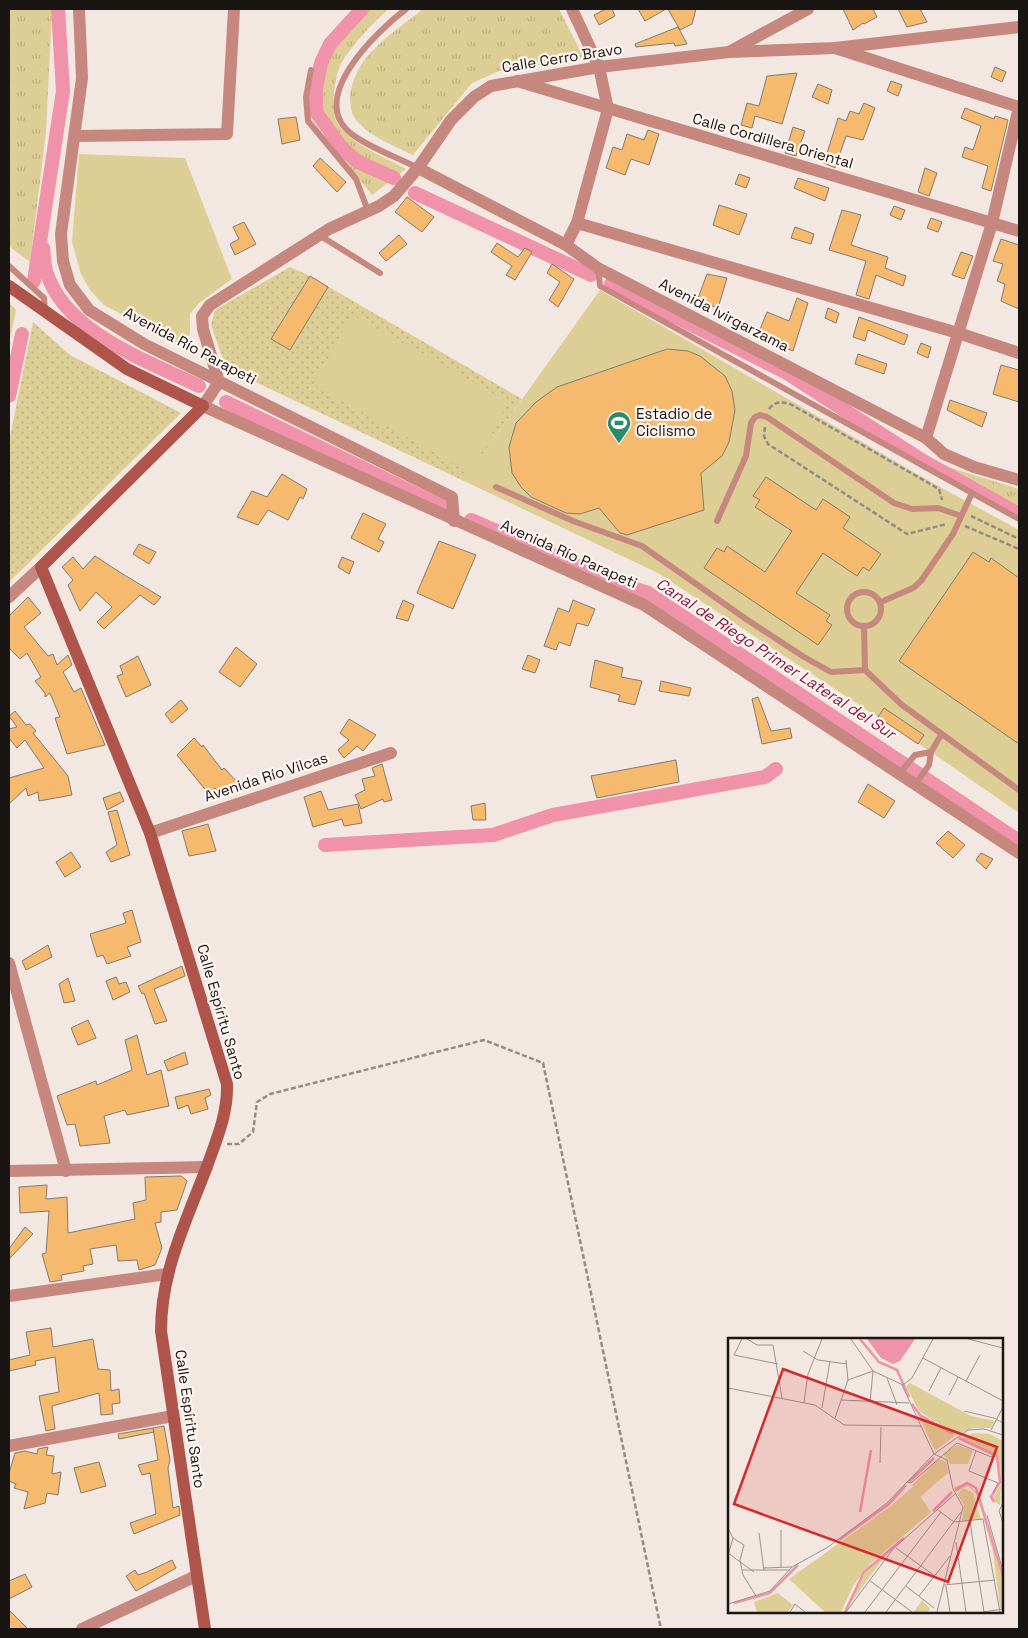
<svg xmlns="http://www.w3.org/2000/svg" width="1028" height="1638" viewBox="0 0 1028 1638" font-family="'Space Grotesk',sans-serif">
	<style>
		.grass { fill: url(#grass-tufts) }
		.park { fill: url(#park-dots) }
		.garden { fill: #dcce94 }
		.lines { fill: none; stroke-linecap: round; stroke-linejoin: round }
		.canal { stroke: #f092a9; stroke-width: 14 }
		.building { fill: #f5ba6d; stroke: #827b73 }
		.path { stroke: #938b87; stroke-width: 2.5; stroke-dasharray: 5 2.5; stroke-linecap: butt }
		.service { stroke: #c6877f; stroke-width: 6 }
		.minor { stroke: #c6877f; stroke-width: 12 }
		.tertiary { stroke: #c6877f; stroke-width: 12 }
		.secondary { stroke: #ae544b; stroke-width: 12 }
		.labels { text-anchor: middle; stroke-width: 4.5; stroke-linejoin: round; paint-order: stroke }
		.street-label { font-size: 15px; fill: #191513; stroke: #fef5f0 }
		.poi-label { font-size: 15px; fill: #191513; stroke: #fef5f0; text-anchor: start }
		.water-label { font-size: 16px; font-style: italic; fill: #891c44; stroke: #fef5f0 }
		.inset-river { fill: none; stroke: #f092a9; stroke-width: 2.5 }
		.inset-road { fill: none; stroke: #9b938f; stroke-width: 1 }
		.view { fill: #d62828; fill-opacity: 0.15; stroke: #d62828; stroke-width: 2.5 }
		.inset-edge { fill: none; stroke: #191513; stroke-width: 2.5 }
	</style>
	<defs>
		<pattern id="grass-tufts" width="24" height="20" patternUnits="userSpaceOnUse" patternTransform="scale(1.25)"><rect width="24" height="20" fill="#dcce94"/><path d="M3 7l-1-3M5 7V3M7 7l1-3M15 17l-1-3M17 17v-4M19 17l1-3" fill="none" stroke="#bcb07f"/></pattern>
		<pattern id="park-dots" width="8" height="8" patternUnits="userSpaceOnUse" patternTransform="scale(1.25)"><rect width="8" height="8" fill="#dcce94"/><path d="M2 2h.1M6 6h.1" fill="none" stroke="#bcb07f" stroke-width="1.8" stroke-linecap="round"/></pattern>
	</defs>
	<rect width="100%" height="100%" fill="#f2e7e1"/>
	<g class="grass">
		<polygon points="9,9 52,9 46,133 30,262 9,246"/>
		<path d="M 357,9 L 389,9 C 376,19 346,51 340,66 C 334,80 330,114 339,126 C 355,146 384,157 406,169 L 372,195 L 336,151 L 318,120 L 330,45 Z"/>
		<path d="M 423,9 L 559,9 L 584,58 L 499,71 L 472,83 L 413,155 C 395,146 372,138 358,122 C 340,102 356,66 373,50 C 388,35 407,22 423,9 Z"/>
		<polygon points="9,303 16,310 9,344"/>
		<polygon points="932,462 1019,489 1019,509"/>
	</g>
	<g class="park">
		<polygon points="290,267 310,276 522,399 464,481 226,368 211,325 215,310"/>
		<polygon points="33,322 70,355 181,413 9,582 9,442"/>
	</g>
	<g class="garden">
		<polygon points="79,154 185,158 232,279 199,303 190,314 190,334 181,346 104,305 90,290 81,274 72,242"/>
		<polygon points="600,290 931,482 1019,530 1019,813 931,752 658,573 464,481 469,472 313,385 352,315 509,402 473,468"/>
	</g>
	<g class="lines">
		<g class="canal">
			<polyline points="362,9 330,44 321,63 316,89 316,112 342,148 358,162 394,178"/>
			<polyline points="415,193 591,275"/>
			<path d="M 43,248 C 44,255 44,263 46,271 C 65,333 146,360 199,386"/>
			<polyline points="34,281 63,91 58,9"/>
			<polyline points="611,284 787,373 923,461 1019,514"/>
			<polyline points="9,396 22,334"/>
			<polyline points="226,402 450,510"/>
			<polyline points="471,520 617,583 648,593 1019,841"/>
			<polyline points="325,845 493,835 553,815 765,777 776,769"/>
		</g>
	</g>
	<g class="building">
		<polygon points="606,9 612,9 615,16 599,25 594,15"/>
		<polygon points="638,9 666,9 645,21"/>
		<polygon points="668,9 696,9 692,24 680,30"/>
		<polygon points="843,9 873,9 877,17 864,24 863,23 853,30"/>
		<polygon points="898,9 920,9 927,22 907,27"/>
		<polygon points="678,27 687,44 675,46 674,43 636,47 635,44"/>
		<polygon points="995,67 1006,72 1002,82 991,77"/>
		<polygon points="797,73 782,124 755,116 752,128 741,125 747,103 759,106 767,76"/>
		<polygon points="891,81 902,85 898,96 887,91"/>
		<polygon points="818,84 832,90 828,104 812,97"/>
		<polygon points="864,103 875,108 863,140 846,136 835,168 824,163 838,118 846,121 850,111 859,114"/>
		<polygon points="965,108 994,119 995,116 1008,120 991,191 982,188 988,166 962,157 965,147 973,150 981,126 961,118"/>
		<polygon points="296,117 300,140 282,144 278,119"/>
		<polygon points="793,127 805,131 796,156 785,153"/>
		<polygon points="648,130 659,134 649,165 631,159 625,175 606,168 613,147 622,150 627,134 644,140"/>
		<polygon points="320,158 346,182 337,192 313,166"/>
		<polygon points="925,168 937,173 929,196 918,192"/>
		<polygon points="739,174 750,178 746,188 735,184"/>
		<polygon points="798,178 829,188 825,201 794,188"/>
		<polygon points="407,197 434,217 422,232 395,212"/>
		<polygon points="719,205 747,214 739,235 713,225"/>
		<polygon points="894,206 905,210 901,220 890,215"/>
		<polygon points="842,210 861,215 851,245 888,257 885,268 906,276 903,286 876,275 869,299 856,295 866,261 829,250"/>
		<polygon points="931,218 942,222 938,232 927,228"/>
		<polygon points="244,222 256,244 235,255 230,244 239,239 233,227"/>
		<polygon points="795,227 814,234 811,244 791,238"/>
		<polygon points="399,235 407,244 386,261 379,253"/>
		<polygon points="1001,239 1019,245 1019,309 1001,301 1005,284 997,281 1003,264 993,261"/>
		<polygon points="497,243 518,257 525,248 532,252 515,280 506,275 512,266 491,252"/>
		<polygon points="961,252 973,256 964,279 952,275"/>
		<polygon points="552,264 574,279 558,307 549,300 560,282 547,273"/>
		<polygon points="707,274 727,278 718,308 697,301"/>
		<polygon points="310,276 328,287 290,350 271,339"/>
		<polygon points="797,298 808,303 793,351 781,346 783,341 759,332 767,312 789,321"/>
		<polygon points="828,308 839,313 836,323 825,318"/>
		<polygon points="859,317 908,335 904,345 868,330 865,341 853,337"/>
		<polygon points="921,343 931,347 928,358 917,353"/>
		<polygon points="667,349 688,351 700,356 725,376 732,391 735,410 729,442 722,456 701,473 704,510 627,535 620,533 599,508 580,514 566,513 531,497 521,487 512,473 509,447 516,423 536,402 557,387"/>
		<polygon points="858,354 887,364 884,374 855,364"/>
		<polygon points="1001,365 1019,370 1019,402 993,394"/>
		<polygon points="950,400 987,413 982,427 947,410"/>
		<polygon points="282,474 307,489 303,499 300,497 288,520 268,510 258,525 237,517 252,491 267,497"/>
		<polygon points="766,477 816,510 823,499 850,517 843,528 881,554 869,571 863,567 857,576 823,553 796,593 830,615 826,621 832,625 818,645 704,568 717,548 724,552 727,546 765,572 792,531 755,507 760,500 753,496"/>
		<polygon points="363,513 386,524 378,539 384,542 379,552 351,538"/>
		<polygon points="439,541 476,555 453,609 417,593"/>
		<polygon points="139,544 156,552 149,564 133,554"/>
		<polygon points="973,552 989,562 991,558 1019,578 1019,744 899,661"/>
		<polygon points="95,556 121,573 161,597 154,605 140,595 104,629 97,622 112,607 96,592 80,611 68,585 73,580 62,567 73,557 83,569"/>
		<polygon points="342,557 354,562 349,574 338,567"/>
		<polygon points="28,597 41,613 24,627 48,656 53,654 57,665 68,655 72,665 63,672 74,692 81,688 105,745 67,754 55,718 60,717 50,693 45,697 45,693 35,681 41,677 27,653 20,659 9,648 9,616"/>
		<polygon points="403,600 414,605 408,621 396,618"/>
		<polygon points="573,600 595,609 588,626 577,623 570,646 559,642 556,650 544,646 558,608 569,612"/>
		<polygon points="236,647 257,664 240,687 219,672"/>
		<polygon points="528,655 540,660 535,673 522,669"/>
		<polygon points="138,656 151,685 126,697 117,676 123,674 120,666"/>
		<polygon points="595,660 623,668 621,677 642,681 635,705 618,701 620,695 590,687"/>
		<polygon points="661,681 691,688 689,696 659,691"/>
		<polygon points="758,697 771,731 790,728 792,738 762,744 752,699"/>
		<polygon points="181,700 188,709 172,723 165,714"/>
		<polygon points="884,708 924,735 918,744 878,717"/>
		<polygon points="15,711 26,725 30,724 36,731 33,733 68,776 72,795 39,801 38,792 28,796 26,788 9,804 9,778 44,768 25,740 17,748 9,738 9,729 17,727 9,716"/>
		<polygon points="349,719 376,735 363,751 357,746 344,758 338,750 349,740 340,733"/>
		<polygon points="194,738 202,747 203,745 222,770 224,768 238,783 224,797 215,788 208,793 177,755"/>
		<polygon points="676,760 679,782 597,798 591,776"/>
		<polygon points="382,764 392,800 384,802 383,799 361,809 355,795 365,790 362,779 375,776 372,768"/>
		<polygon points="868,784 895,801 884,818 858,802"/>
		<polygon points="321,791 328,810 358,804 362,823 344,826 342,819 313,827 304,797"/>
		<polygon points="120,792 124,801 107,810 103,798"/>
		<polygon points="485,803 486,820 473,820 471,806"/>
		<polygon points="117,810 130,855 111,862 106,852 117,845 108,812"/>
		<polygon points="208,824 216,851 189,856 182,831"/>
		<polygon points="948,831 965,845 953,858 936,843"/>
		<polygon points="71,852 81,867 65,877 56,862"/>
		<polygon points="981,853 993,859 986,869 976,860"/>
		<polygon points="132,910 141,942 127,947 131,956 107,964 103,955 97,957 90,934 126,923 123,913"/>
		<polygon points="48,945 52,957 26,970 22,961"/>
		<polygon points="182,966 185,976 154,989 167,1021 155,1024 144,993 142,994 138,986"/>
		<polygon points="116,977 119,984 126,982 130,992 113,1000 106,981"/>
		<polygon points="68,978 75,1001 64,1003 59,984"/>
		<polygon points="88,1020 96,1038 78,1045 71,1028"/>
		<polygon points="137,1035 147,1075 161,1070 169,1106 127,1115 125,1110 104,1116 110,1143 80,1146 75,1124 67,1125 57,1096 96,1081 97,1085 132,1070 125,1040"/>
		<polygon points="185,1052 188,1064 168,1071 164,1061"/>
		<polygon points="209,1089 211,1095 205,1098 208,1109 191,1114 188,1105 178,1109 175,1097"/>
		<polygon points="181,1176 187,1181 177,1210 161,1212 161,1222 155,1223 162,1248 155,1265 139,1270 137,1260 118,1261 116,1245 90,1249 93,1264 83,1266 84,1271 61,1275 62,1280 50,1282 42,1254 46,1253 49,1211 20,1213 19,1187 47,1185 46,1199 67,1197 68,1233 135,1219 133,1203 146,1200 145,1177"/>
		<polygon points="25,1227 33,1234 10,1258 9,1249"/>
		<polygon points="51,1328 53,1347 93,1339 98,1369 110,1370 111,1391 119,1389 120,1403 112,1404 113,1414 101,1415 99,1393 52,1406 55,1429 46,1431 39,1396 59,1392 55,1357 35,1361 36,1365 9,1371 9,1360 30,1355 26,1332"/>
		<polygon points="164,1426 170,1460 168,1468 173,1508 179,1506 180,1515 134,1534 130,1523 156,1514 150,1473 142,1475 138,1465 158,1460 153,1428"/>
		<polygon points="153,1428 154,1432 119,1439 118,1434"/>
		<polygon points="48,1447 46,1455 54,1456 52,1474 61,1472 58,1495 47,1493 45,1503 24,1509 28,1492 14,1488 16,1484 9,1481 9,1473 15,1453 25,1451 37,1454 38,1449"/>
		<polygon points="99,1462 106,1486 81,1493 74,1468"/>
		<polygon points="172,1560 176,1568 136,1591 126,1576 135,1570 138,1575 147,1572"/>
		<polygon points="25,1574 32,1587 9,1599 9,1581"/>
		<polygon points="9,1610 28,1629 9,1629"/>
	</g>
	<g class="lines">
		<g class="path">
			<path d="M 769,409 C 775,401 783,401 792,405 L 939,489 L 942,500"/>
			<polyline points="765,427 764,436 768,444 907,534 947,524"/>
			<polyline points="971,516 1019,539"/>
			<polyline points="965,526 1019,549"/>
			<polyline points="227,1144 239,1144 253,1132 257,1102 270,1094 484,1040 543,1063 661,1629"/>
		</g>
		<g class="service">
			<path d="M 406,9 C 377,31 304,100 353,135 C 372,149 397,157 418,168"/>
			<polyline points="311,70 306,97 308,121 356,179 368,211"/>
			<polyline points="319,235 380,273"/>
			<polyline points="9,266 44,298 45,311"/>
			<polyline points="598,268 600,286 1019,519"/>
			<polyline points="496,487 573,521 642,546 746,619 804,657 831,672 865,670 902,705 1019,790"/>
			<polyline points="717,521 746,456 751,423 755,417 760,415 767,417 894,503 912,509 938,508 961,516"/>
			<circle cx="864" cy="609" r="17"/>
			<polyline points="881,602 913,588 921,581 953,534 972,493"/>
			<polyline points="864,626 865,670"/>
			<polyline points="931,752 941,735"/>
			<polyline points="899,774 915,755 931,752 929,765 915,785"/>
		</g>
		<g class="minor">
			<polyline points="79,9 82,78 61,234 63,261 70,285 89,310 144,344 452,497 454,521"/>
			<polyline points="835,48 1019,107"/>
			<polyline points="729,52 808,9"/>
			<polyline points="517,81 1019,231"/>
			<polyline points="76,136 227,134 234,9"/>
			<polyline points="418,168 566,245 598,268 926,438 944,454 974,467 1019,480"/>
			<polyline points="577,223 958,333 1019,353"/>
			<polyline points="566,245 577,223 608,109 599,67 572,9"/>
			<polyline points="926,438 992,223 1019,107"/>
			<polyline points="9,597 41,567"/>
			<polyline points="150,833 391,753"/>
			<polyline points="9,963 66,1171"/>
			<polyline points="9,1171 207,1167"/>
			<polyline points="9,1296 167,1274"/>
			<polyline points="9,1446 173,1416"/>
			<polyline points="82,1629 196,1576"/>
		</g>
		<polyline class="tertiary" points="1019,27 835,48 729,52 599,67 491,86 474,97 451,120 418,168 394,196 379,206 329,229 210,305 202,316 203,329 219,382 203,406 644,605 1019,853"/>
		<path class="secondary" d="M 9,286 L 127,369 L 203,406 L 41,567 L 150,833 L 227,1084 C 228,1114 216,1141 206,1169 C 185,1224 161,1272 161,1331 L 205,1629"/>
	</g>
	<defs>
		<g id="stadium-pin" transform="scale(1.25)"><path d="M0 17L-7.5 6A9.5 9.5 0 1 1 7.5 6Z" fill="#278c68" stroke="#fef5f0"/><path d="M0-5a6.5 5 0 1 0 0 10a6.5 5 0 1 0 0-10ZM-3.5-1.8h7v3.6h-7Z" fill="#fff"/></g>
	</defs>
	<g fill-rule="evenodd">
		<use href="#stadium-pin" x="619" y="423"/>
	</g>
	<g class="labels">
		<g class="street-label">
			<text transform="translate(562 58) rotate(-9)" y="5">Calle Cerro Bravo</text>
			<text transform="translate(773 141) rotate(16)" y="5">Calle Cordillera Oriental</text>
			<text transform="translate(724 315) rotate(27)" y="5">Avenida Ivirgarzama</text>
			<text transform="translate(190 346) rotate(28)" y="5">Avenida Río Parapeti</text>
			<text transform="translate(569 554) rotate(24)" y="5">Avenida Río Parapeti</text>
			<text transform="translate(266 777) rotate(-18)" y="5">Avenida Río Vilcas</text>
			<text transform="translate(221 1012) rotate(74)" y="5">Calle Espíritu Santo</text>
			<text transform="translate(190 1419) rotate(82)" y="5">Calle Espíritu Santo</text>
		</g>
		<g class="poi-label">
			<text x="636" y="419">Estadio de<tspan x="636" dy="17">Ciclismo</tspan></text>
		</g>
		<g class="water-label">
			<text transform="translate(776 658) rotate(33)" y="6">Canal de Riego Primer Lateral del Sur</text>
		</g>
	</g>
	<g transform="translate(728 1338)">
		<rect width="275" height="275" fill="#f2e7e1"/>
		<path d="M 182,45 L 243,78 L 267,83 L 263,90 L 245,90 L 228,97 L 191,73 L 178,48 ZM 245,95 L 262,96 L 275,103 L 272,167 L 264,162 L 273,146 L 270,118 L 233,101 ZM 238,145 L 252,157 L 275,238 L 275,270 L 272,270 L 265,214 L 249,157 L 240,148 L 228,154 L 226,149 ZM 236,150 L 245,155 L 253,181 L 234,183 L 236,167 L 229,156 ZM 164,209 L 143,237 L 119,270 L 137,235 ZM 50,255 L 65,267 L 60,274 L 29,274 L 26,264 ZM 194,262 L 202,271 L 200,274 L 186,274 Z" fill="#dcce94"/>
		<path d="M 190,76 L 226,98 L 207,113 ZM 210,121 L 218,123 L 221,134 L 192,159 L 184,147 Z" fill="#dcce94"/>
		<path d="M 229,107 L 245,112 L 240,126 L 222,126 L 215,116 ZM 204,132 L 211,140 L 192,157 L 188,153 L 203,174 L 142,226 L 125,248 L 113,274 L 97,274 L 61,241 L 163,168 Z" fill="#dcce94"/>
		<path d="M 139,1 L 187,1 L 172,23 L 165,26 L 153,20 Z" fill="#f092a9"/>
		<path class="inset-river" d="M 132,1 L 151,24 L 169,32 L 181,59M 184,66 L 192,77 L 225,96M 231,100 L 269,118 L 272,144 L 263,159 L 266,164M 181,144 L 206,120M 227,152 L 239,145 L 248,150 L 275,238M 205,173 L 224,154M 132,174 L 143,112M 111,202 L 161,166 L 178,147M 6,265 L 42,255 L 70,227M 117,274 L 136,234 L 176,200"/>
		<path class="inset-road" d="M 14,1 L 6,17 L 50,26M 19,1 L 29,7 L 45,7 L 54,60M 123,1 L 145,33 L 142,64M 240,1 L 275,10M 75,13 L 90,22 L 119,26M 195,20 L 275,63M 118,22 L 120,42M 159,40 L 169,67M 238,43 L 252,17M 174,47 L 193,88M 0,50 L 87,67 L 116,87 L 193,88 L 206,116 L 240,92 L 256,91 L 275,97M 201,53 L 213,30M 221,57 L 230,39M 113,62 L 181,65M 76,64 L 80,36 L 94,1M 94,70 L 102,23M 236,73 L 266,80 L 275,85M 107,80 L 120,42 L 145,33 L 175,47 L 184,40 L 205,1M 263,92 L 275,69M 248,113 L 241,133 L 270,145 L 265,155M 152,125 L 153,89M 179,144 L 183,145 L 229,105 L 266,120M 275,165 L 271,173 L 275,185M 210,172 L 226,184 L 255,181 L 272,274M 259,177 L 275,233M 242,184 L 256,274M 0,190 L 5,200 L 16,207 L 12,222 L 15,237 L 28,258M 53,192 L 53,229M 31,195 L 36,233M 228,204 L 238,274M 168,210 L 207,238M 0,215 L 26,234M 0,217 L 5,200M 36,230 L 64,229M 15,232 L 62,232M 141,242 L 184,274M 216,247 L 267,242M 178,248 L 206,270M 218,248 L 222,274M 191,258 L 222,218M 0,266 L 42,253 L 64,229 L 100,209 L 159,165 L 206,116 L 219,122 L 225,151 L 235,169 L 209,274M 62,274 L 67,266 L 77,274M 118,274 L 165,211 L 227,156M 137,274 L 213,174M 158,274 L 233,174M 255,274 L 275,271"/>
		<path class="view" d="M 55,31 L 269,109 L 220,244 L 6,166 Z"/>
		<rect width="275" height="275" class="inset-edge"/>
	</g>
	<rect width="1028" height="1638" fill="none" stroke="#191513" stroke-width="20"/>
</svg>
